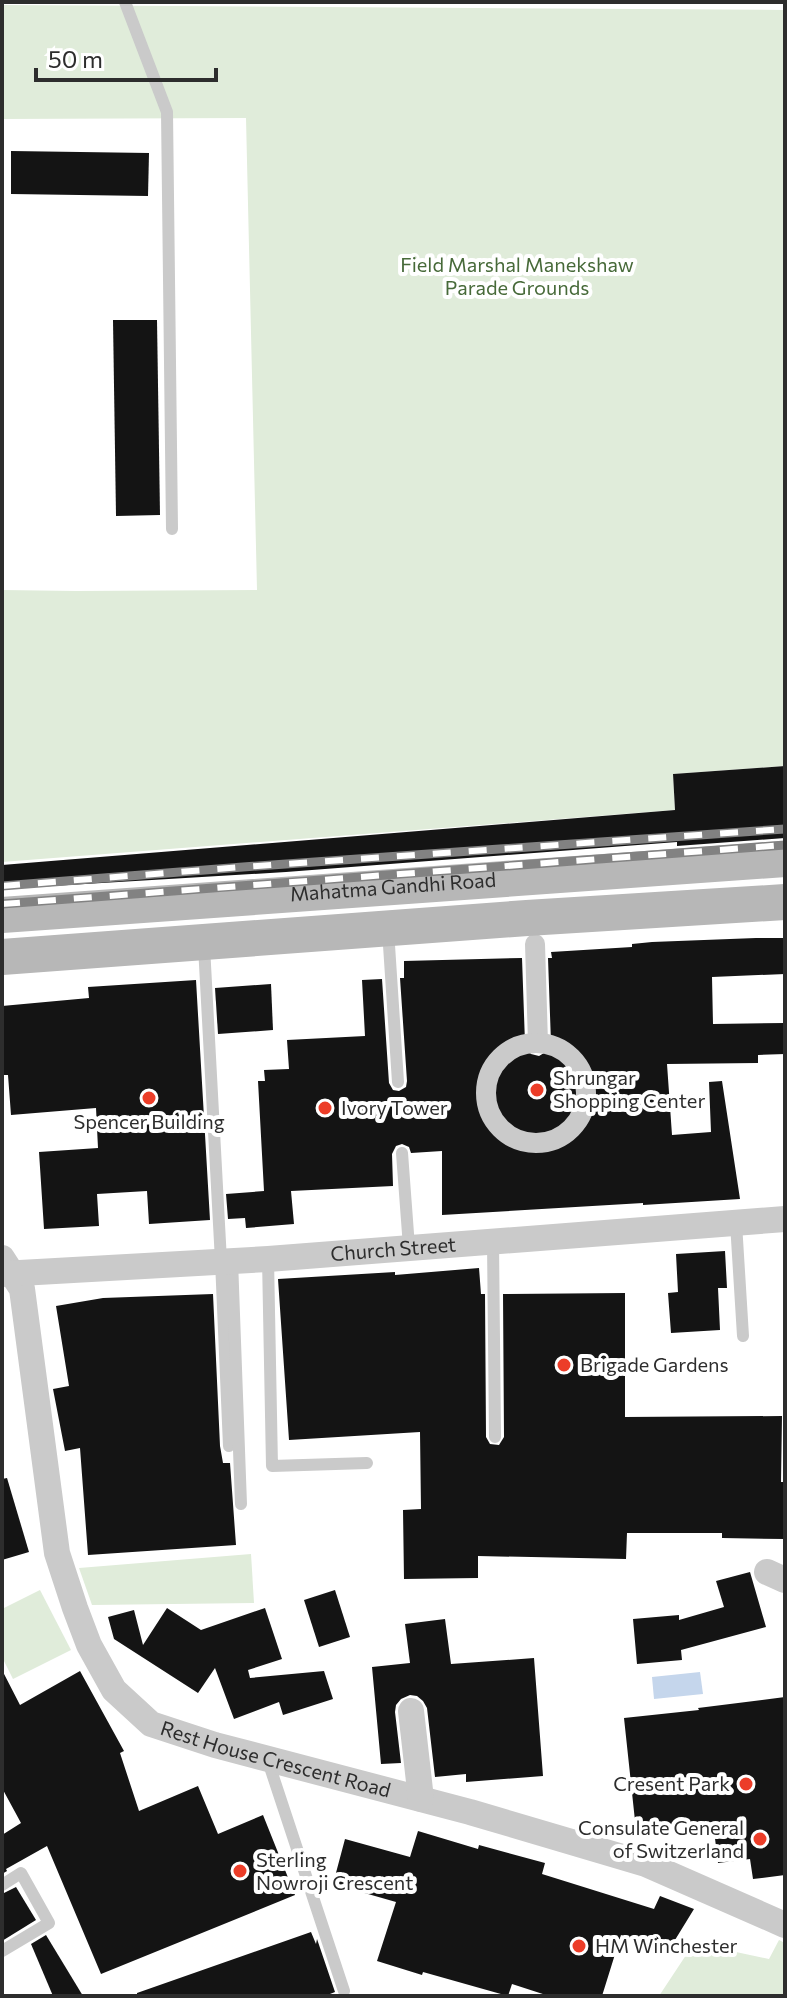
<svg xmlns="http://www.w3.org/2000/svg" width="787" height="1998" viewBox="0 0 787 1998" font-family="Commissioner,sans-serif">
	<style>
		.green { fill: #e0ecda }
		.water { fill: #c5d6ec }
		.building { fill: #141414 }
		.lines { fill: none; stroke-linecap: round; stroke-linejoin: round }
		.service { stroke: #cacaca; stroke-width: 12 }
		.pedestrian { stroke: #cacaca; stroke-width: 20 }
		.minor { stroke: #cacaca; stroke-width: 26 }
		.secondary { stroke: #b7b7b7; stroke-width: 36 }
		.rail-casing { stroke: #828282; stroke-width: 9 }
		.rail { stroke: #fff; stroke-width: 6; stroke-dasharray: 18; stroke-linecap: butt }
		.poi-dot { fill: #ec3d28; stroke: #fff; stroke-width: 3 }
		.labels { text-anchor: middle; stroke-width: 8; stroke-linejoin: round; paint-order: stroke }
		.park-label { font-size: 20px; fill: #476a39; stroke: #fff }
		.street-label { font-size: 20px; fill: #2d2d2d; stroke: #fff }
		.poi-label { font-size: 20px; fill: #2d2d2d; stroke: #fff; text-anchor: start }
	</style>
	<rect width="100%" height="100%" fill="#fff"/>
	<g class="green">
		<polygon points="2,5 785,10 785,766 673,774 675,810 2,862 2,590 76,591 257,590 246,118 2,119"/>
		<polygon points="251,1554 254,1603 92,1605 79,1568"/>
		<polygon points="40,1590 71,1650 13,1679 2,1657 2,1609"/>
		<polygon points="779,1940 785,1943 785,1996 659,1996 694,1943 769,1959"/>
	</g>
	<polygon class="water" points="700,1672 703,1694 654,1699 652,1677"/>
	<g class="building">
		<polygon points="11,151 149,153 148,196 11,194"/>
		<polygon points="113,320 157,320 160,515 116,516"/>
		<polygon points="785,766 785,838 677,846 677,842 286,872 2,889 2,865 675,810 673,774"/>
		<polygon points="756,938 785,938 785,974 712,977 713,1024 785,1023 785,1054 758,1055 758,1063 667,1064 672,1135 711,1132 709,1082 722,1081 740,1199 643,1205 643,1203 442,1215 442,1151 411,1153 409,1147 402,1144 396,1146 392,1154 393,1186 291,1191 294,1224 246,1228 245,1218 228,1219 226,1194 264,1191 258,1081 265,1081 264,1070 289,1069 287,1040 365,1036 362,980 382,979 389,1083 393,1090 399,1091 406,1087 407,1081 400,978 404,978 404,961 522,958 525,1043 527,1049 531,1054 539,1056 549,1050 551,1043 548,958 552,958 551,952 632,947 632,944 652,942"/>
		<polygon points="196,980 210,1220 149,1224 147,1191 97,1194 99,1226 44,1229 39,1152 98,1148 96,1108 11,1115 8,1075 4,1075 2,1055 2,1006 89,998 88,987"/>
		<polygon points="271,984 273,1030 218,1034 215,988"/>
		<polygon points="725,1251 727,1288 718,1288 720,1330 671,1333 668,1293 678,1292 676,1254"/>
		<polygon points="479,1268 481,1294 485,1294 486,1437 490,1444 499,1445 504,1437 503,1294 625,1293 625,1417 782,1416 781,1482 785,1482 785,1539 722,1538 722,1533 627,1533 626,1559 478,1556 478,1578 404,1579 403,1510 421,1509 420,1432 289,1440 278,1279 395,1272 395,1275"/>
		<polygon points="213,1294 220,1446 223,1463 230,1463 236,1545 88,1555 80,1448 65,1451 53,1389 69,1386 56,1306 103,1298"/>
		<polygon points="7,1478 29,1552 2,1560 2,1479"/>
		<polygon points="750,1572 766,1627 681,1650 682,1660 637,1664 633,1619 679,1615 679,1620 724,1607 716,1581"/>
		<polygon points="335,1590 350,1637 319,1647 304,1600"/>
		<polygon points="167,1608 201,1630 265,1608 282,1659 248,1670 250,1678 324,1671 333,1699 283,1715 279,1702 234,1719 215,1668 198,1693 114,1639 108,1617 134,1610 143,1645"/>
		<polygon points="445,1619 451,1664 534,1658 543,1776 466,1782 466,1774 435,1777 427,1708 423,1701 417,1696 410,1695 401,1699 396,1705 395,1712 401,1763 381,1764 372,1667 410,1663 405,1624"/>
		<polygon points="2,1670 20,1705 80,1671 124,1751 120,1753 139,1811 198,1786 218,1834 263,1815 295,1895 101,1974 47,1846 6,1869 7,1871 2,1874 2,1835 21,1823 2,1788"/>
		<polygon points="785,1697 785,1875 753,1879 750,1859 718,1863 713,1822 636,1830 624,1718 699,1710 698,1708"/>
		<polygon points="418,1831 478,1849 479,1845 545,1863 542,1874 654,1909 660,1896 694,1909 667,1953 621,1935 602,1996 549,1996 512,1984 508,1996 423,1972 422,1975 377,1961 396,1902 333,1884 345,1839 410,1857"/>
		<polygon points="16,1887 36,1920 2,1941 2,1894"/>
		<polygon points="311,1932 316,1944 317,1939 335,1992 325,1996 137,1996 137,1993"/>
		<polygon points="46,1935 83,1996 53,1996 31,1944"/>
	</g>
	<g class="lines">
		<g class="service">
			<polyline points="125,2 167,112 172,529"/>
			<polyline points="388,930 398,1082"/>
			<polyline points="204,946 221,1261 229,1446"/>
			<polyline points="402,1153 409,1247"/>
			<polyline points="736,1223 743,1336"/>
			<polyline points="493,1242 495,1437"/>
			<polyline points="268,1259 272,1466 367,1463"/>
			<polyline points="232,1260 241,1504"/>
			<polyline points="267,1758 344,1991"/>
			<polyline points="2,1885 21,1873 49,1923 2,1951"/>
		</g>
		<g class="pedestrian">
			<polyline points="535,944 538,1043"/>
			<circle cx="536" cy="1093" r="50"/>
		</g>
		<g class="minor">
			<path id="s1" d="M 2,1258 L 22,1289 L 57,1553 L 75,1608 L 89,1645 L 114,1690 L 151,1724 L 215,1745 L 470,1812 L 646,1864 L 785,1925"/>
			<path id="s2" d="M 2,1274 L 268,1259 L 785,1219"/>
			<polyline points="767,1572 785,1580"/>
			<polyline points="411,1711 421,1799"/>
		</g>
		<g class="secondary">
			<path id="s3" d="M 2,915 L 785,859"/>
			<polyline points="2,957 527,918 785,902"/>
		</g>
		<g class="rail-casing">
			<g id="rail">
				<polyline points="2,886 243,867 785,829"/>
				<polyline points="2,904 785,845"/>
			</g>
		</g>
		<use href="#rail" class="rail"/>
	</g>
	<g class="poi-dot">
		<circle cx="537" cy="1090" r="8"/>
		<circle cx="149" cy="1098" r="8"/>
		<circle cx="325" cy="1108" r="8"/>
		<circle cx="564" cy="1365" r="8"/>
		<circle cx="746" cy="1784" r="8"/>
		<circle cx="760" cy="1839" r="8"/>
		<circle cx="240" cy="1871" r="8"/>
		<circle cx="579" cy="1946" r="8"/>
	</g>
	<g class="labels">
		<g class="park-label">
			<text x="517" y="272">Field Marshal Manekshaw<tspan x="517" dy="23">Parade Grounds</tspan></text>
		</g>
		<g class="street-label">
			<text dy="7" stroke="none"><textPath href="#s3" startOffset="392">Mahatma Gandhi Road</textPath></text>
			<text dy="7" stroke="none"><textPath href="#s2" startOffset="392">Church Street</textPath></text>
			<text dy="7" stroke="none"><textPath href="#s1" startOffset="632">Rest House Crescent Road</textPath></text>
		</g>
		<g class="poi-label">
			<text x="553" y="1085">Shrungar<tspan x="553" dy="23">Shopping Center</tspan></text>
			<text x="341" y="1115">Ivory Tower</text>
			<text x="149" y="1129" text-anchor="middle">Spencer Building</text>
			<text x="580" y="1372">Brigade Gardens</text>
			<text x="730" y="1791" text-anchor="end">Cresent Park</text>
			<text x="744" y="1835" text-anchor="end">Consulate General<tspan x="744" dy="23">of Switzerland</tspan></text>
			<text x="256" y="1867">Sterling<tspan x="256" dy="23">Nowroji Crescent</tspan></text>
			<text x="595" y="1953">HM Winchester</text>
		</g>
	</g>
	<rect width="787" height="1998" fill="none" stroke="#2d2d2d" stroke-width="8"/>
	<path d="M36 68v12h180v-12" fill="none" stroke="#2d2d2d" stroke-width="4"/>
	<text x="48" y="68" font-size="24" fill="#2d2d2d" stroke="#ffffff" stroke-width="6" paint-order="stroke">50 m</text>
</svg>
